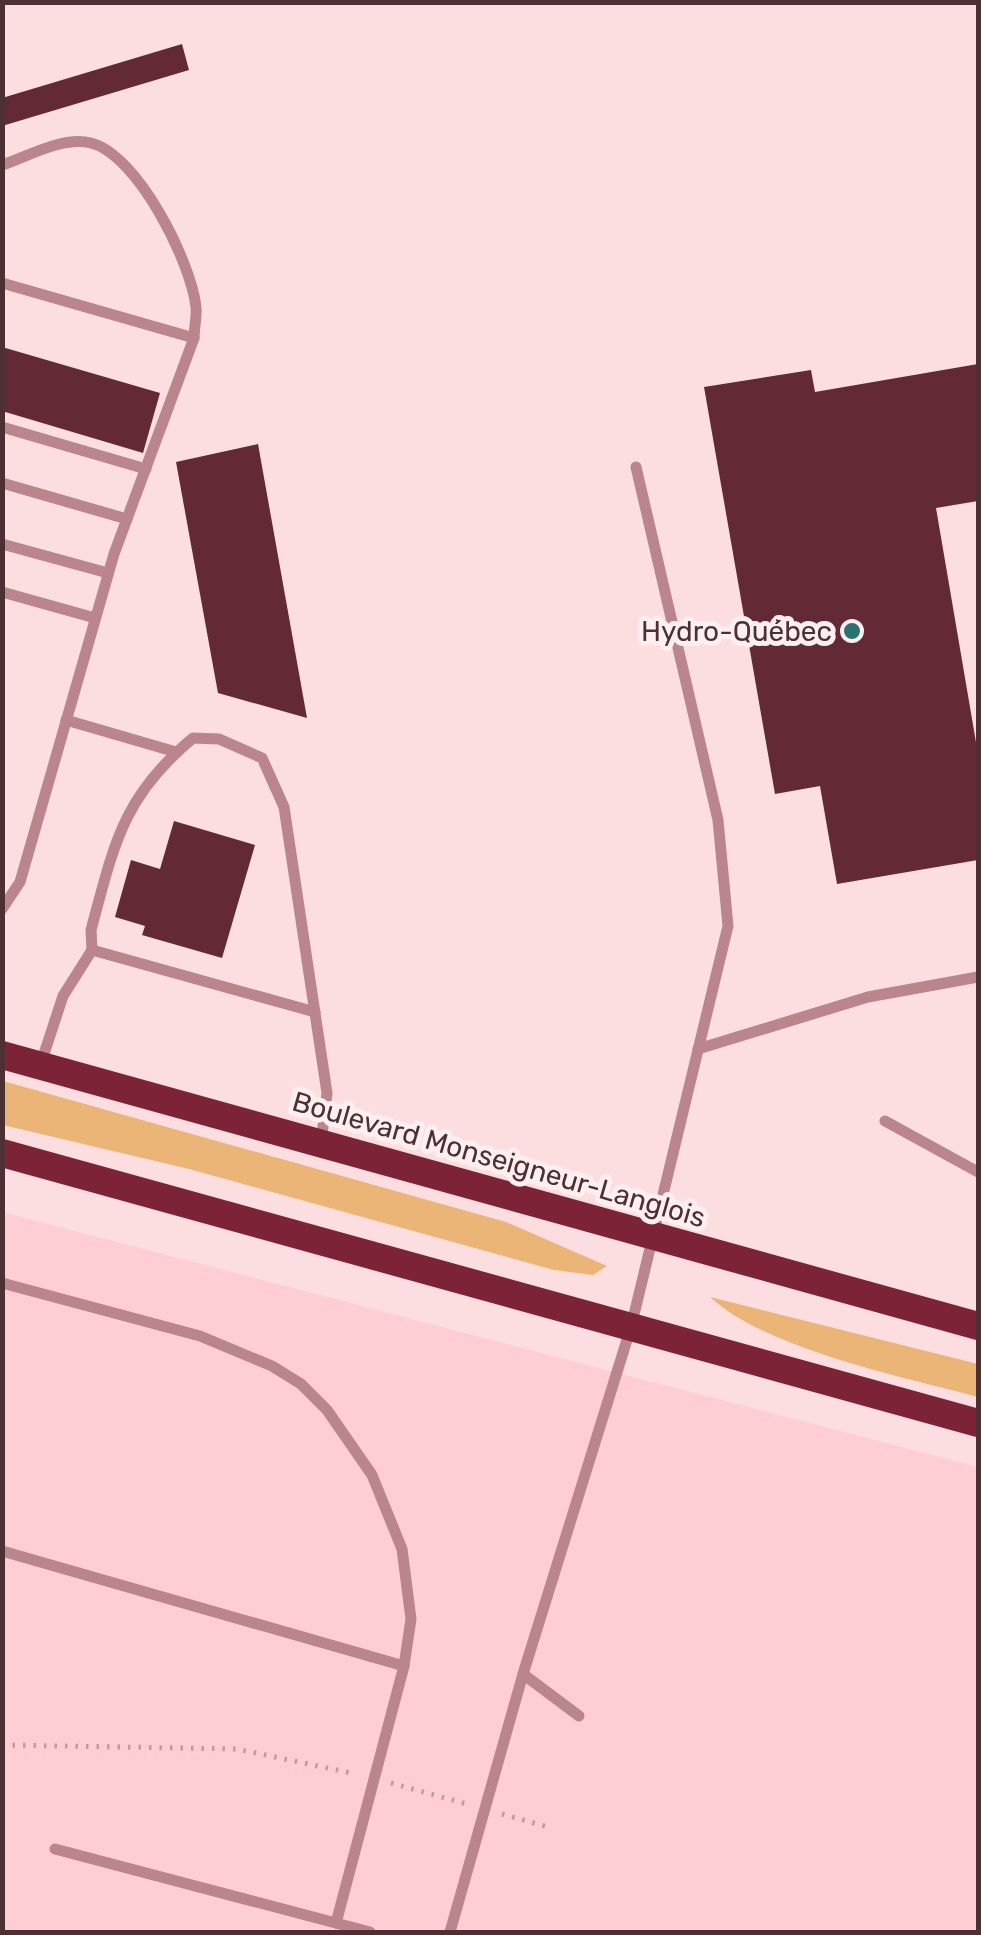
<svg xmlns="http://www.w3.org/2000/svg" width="981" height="1935" viewBox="0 0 981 1935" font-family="Rubik,sans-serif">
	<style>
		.built { fill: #ffcdd3 }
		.green { fill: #eab576 }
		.building { fill: #632934 }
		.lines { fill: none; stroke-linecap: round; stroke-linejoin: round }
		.path { stroke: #bb9da0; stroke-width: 5; stroke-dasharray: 2.5 8; stroke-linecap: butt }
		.service { stroke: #ba858c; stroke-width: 11 }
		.trunk { stroke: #7c2338; stroke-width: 28 }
		.poi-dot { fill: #29736f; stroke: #ffeff1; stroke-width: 4 }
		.labels { text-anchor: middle; stroke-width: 10; stroke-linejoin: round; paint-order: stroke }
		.poi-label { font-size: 28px; fill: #4d3034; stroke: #ffeff1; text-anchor: end }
		.street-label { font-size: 28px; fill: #4d3034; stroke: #ffeff1 }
	</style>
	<rect width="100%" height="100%" fill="#fcdee1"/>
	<polygon class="built" points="2,1212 978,1467 978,1932 3,1932"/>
	<g class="green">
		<polygon points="3,1081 506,1222 607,1266 593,1275 554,1270 189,1169 3,1125"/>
		<path d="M 710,1297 L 978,1364 L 978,1397 C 903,1377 766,1349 710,1297 Z"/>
	</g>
	<g class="building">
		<polygon points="182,44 189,70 2,126 2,98"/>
		<polygon points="2,347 160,393 143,453 2,411"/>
		<polygon points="978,364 978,501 936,508 978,754 978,860 837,884 820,786 775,794 704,387 811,370 815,392"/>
		<polygon points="258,444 307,718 218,693 176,462"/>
		<polygon points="174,821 255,845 222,958 142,935 145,926 115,917 131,860 160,869"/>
	</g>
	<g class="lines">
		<g class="path">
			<polyline points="2,1745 237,1749 356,1774"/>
			<polyline points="391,1783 467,1804"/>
			<polyline points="502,1814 548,1827"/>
		</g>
		<g class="service">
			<path d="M 2,165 C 29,156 63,136 91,143 C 138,155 191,262 196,307 C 197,317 194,328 194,338 L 114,554 L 20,882 L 2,909"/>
			<polyline points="2,283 194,338"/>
			<polyline points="2,427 146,469"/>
			<polyline points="2,483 127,519"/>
			<polyline points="2,544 108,573"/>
			<polyline points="2,592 95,618"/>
			<polyline points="66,720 176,752"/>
			<polyline points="92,950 315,1012"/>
			<polyline points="698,1049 868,997 978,977"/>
			<path d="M 41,1063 L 63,996 L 92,950 L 91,930 C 114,845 122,797 193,738 L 219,739 L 262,758 L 284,807 L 327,1093 L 321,1143"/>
			<polyline points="885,1121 978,1172"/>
			<polyline points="2,1283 200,1336 272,1366 301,1384 327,1410 372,1475 402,1549 411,1619 404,1666 336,1923"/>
			<polyline points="2,1551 404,1666"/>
			<polyline points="523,1674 579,1716"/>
			<polyline points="55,1849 370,1932"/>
			<polyline points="450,1932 523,1674 631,1327 728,926 718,820 636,467"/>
		</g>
		<g class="trunk">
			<polyline points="2,1055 978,1326"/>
			<polyline points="2,1153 978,1423"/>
		</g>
	</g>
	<circle class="poi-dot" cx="852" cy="631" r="10"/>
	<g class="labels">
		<g class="poi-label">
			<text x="832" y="641">Hydro-Québec</text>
		</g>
		<g class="street-label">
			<text transform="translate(499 1159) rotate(16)" y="10">Boulevard Monseigneur-Langlois</text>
		</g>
	</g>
	<rect width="981" height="1935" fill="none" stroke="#4d3034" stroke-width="10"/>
</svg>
